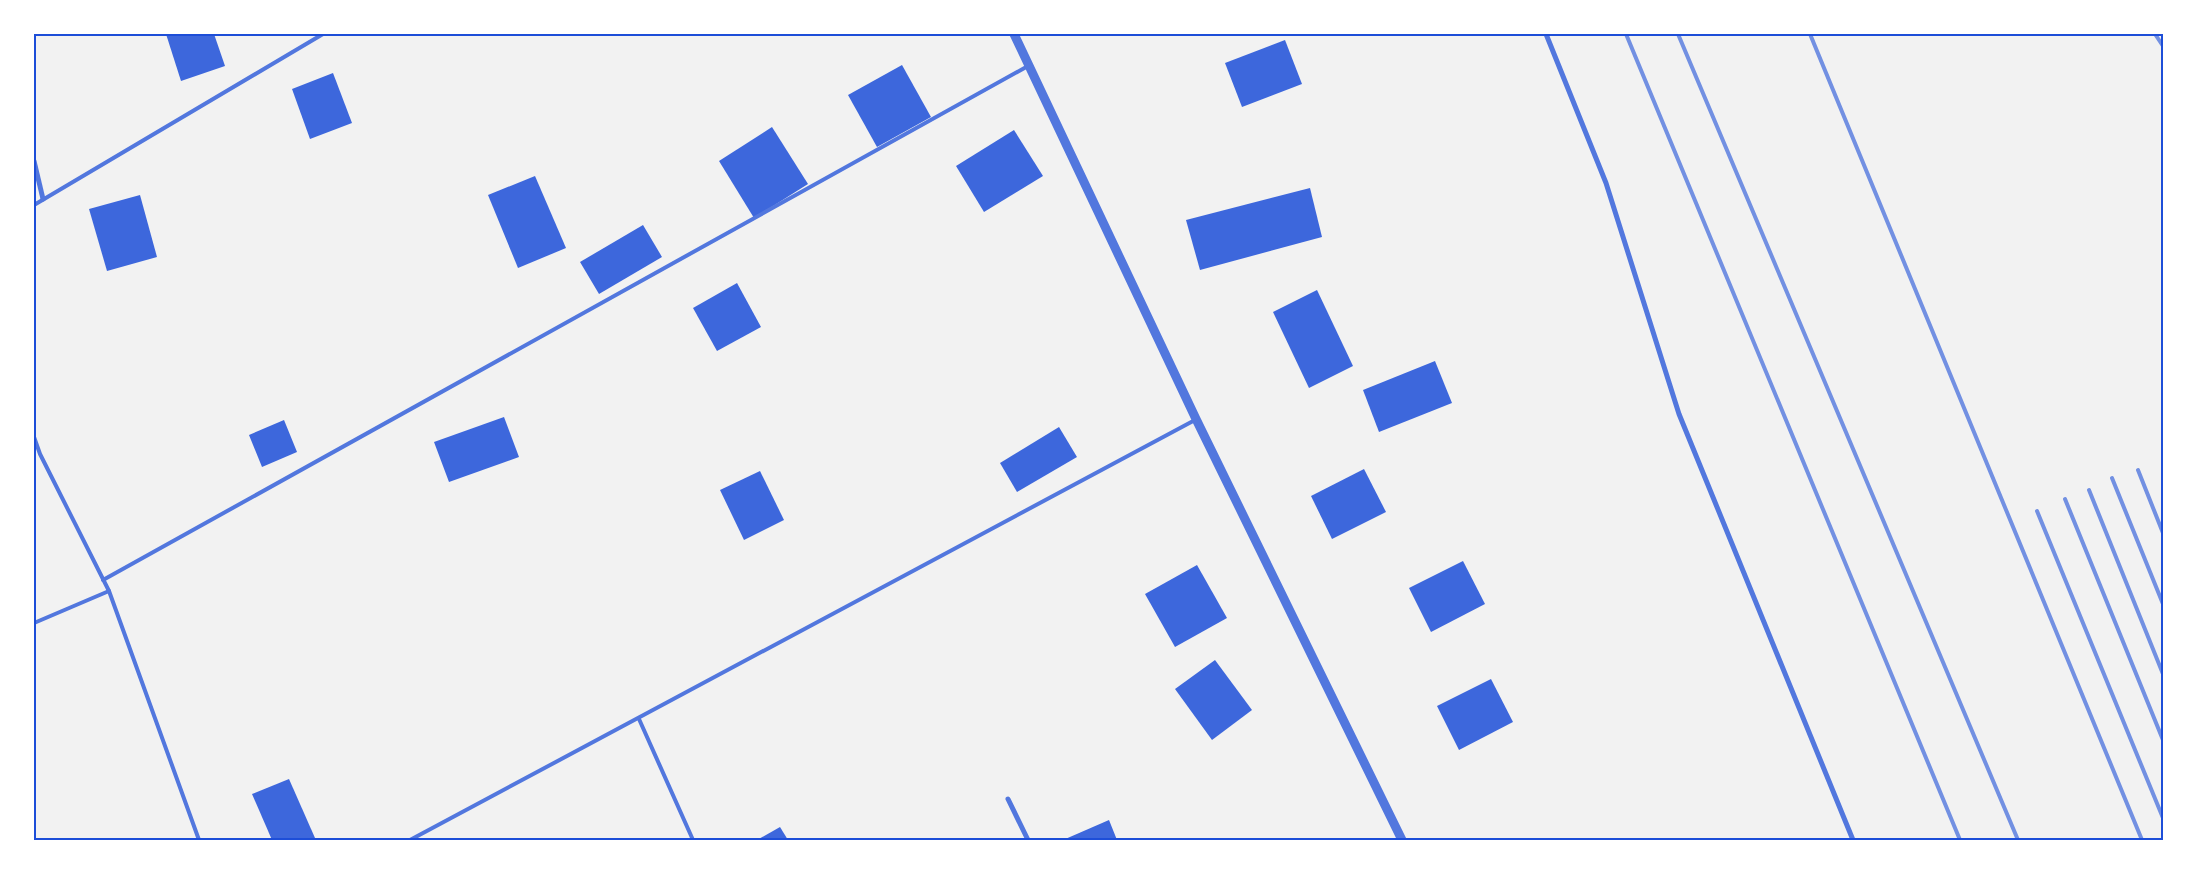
<svg xmlns="http://www.w3.org/2000/svg" width="2197" height="874" viewBox="0 0 2197 874" font-family="'PT Sans Narrow',sans-serif">
	<style>
		.building { fill: #3d67dc }
		.lines { fill: none; stroke-linecap: round; stroke-linejoin: round }
		.service { stroke: #5277de; stroke-width: 4 }
		.minor { stroke: #5277de; stroke-width: 5 }
		.tertiary { stroke: #5277de; stroke-width: 9 }
		.rail { stroke: #7290e2; stroke-width: 4 }
		.neatline { fill: none; stroke: #1d4ed8; stroke-width: 2 }
	</style>
	<rect width="100%" height="100%" fill="#f2f2f2"/>
	<g class="building">
		<polygon points="166,34 214,34 225,66 181,81"/>
		<polygon points="1285,40 1302,84 1242,107 1225,63"/>
		<polygon points="902,65 931,117 877,147 848,95"/>
		<polygon points="333,73 352,123 310,139 292,89"/>
		<polygon points="772,127 808,184 754,218 719,161"/>
		<polygon points="1014,130 1043,176 984,212 956,166"/>
		<polygon points="535,176 566,248 518,268 488,195"/>
		<polygon points="1310,188 1322,237 1200,270 1186,220"/>
		<polygon points="140,195 157,257 107,271 89,209"/>
		<polygon points="643,225 662,257 599,294 580,262"/>
		<polygon points="737,283 761,327 717,351 693,308"/>
		<polygon points="1317,290 1353,366 1309,388 1273,312"/>
		<polygon points="1435,361 1452,403 1379,432 1363,390"/>
		<polygon points="504,417 519,457 449,482 434,442"/>
		<polygon points="284,420 297,452 262,467 249,435"/>
		<polygon points="1059,427 1077,457 1017,492 1000,463"/>
		<polygon points="1364,469 1386,512 1332,539 1311,496"/>
		<polygon points="760,471 784,520 744,540 720,490"/>
		<polygon points="1463,561 1485,604 1431,632 1409,588"/>
		<polygon points="1197,565 1227,618 1175,647 1145,594"/>
		<polygon points="1215,660 1252,710 1212,740 1175,689"/>
		<polygon points="1491,679 1513,722 1459,750 1437,706"/>
		<polygon points="289,779 315,838 311,840 272,840 252,794"/>
		<polygon points="1109,820 1117,840 1063,840"/>
		<polygon points="780,827 788,840 757,840"/>
	</g>
	<g class="lines">
		<g class="service">
			<polyline points="34,205 323,34"/>
			<polyline points="34,437 40,454 109,591 199,840"/>
			<polyline points="103,580 1028,66"/>
			<polyline points="34,623 109,591"/>
			<polyline points="639,719 693,840"/>
			<polyline points="410,840 1195,420"/>
		</g>
		<g class="minor">
			<polyline points="1546,34 1606,183 1679,414 1853,840"/>
			<polyline points="34,161 43,199"/>
			<polyline points="1008,799 1028,840"/>
		</g>
		<polyline class="tertiary" points="1014,34 1196,419 1402,840"/>
		<g class="rail">
			<polyline points="1626,34 1960,840"/>
			<polyline points="1678,34 2018,840"/>
			<polyline points="1810,34 2142,840"/>
			<polyline points="2155,34 2163,46"/>
			<polyline points="2138,470 2163,533"/>
			<polyline points="2112,478 2163,604"/>
			<polyline points="2089,490 2163,674"/>
			<polyline points="2065,499 2163,740"/>
			<polyline points="2037,511 2163,818"/>
		</g>
	</g>
	<rect width="2197" height="874" fill="none" stroke="#ffffff" stroke-width="70"/>
	<rect x="35" y="35" width="2127" height="804" class="neatline"/>
</svg>
